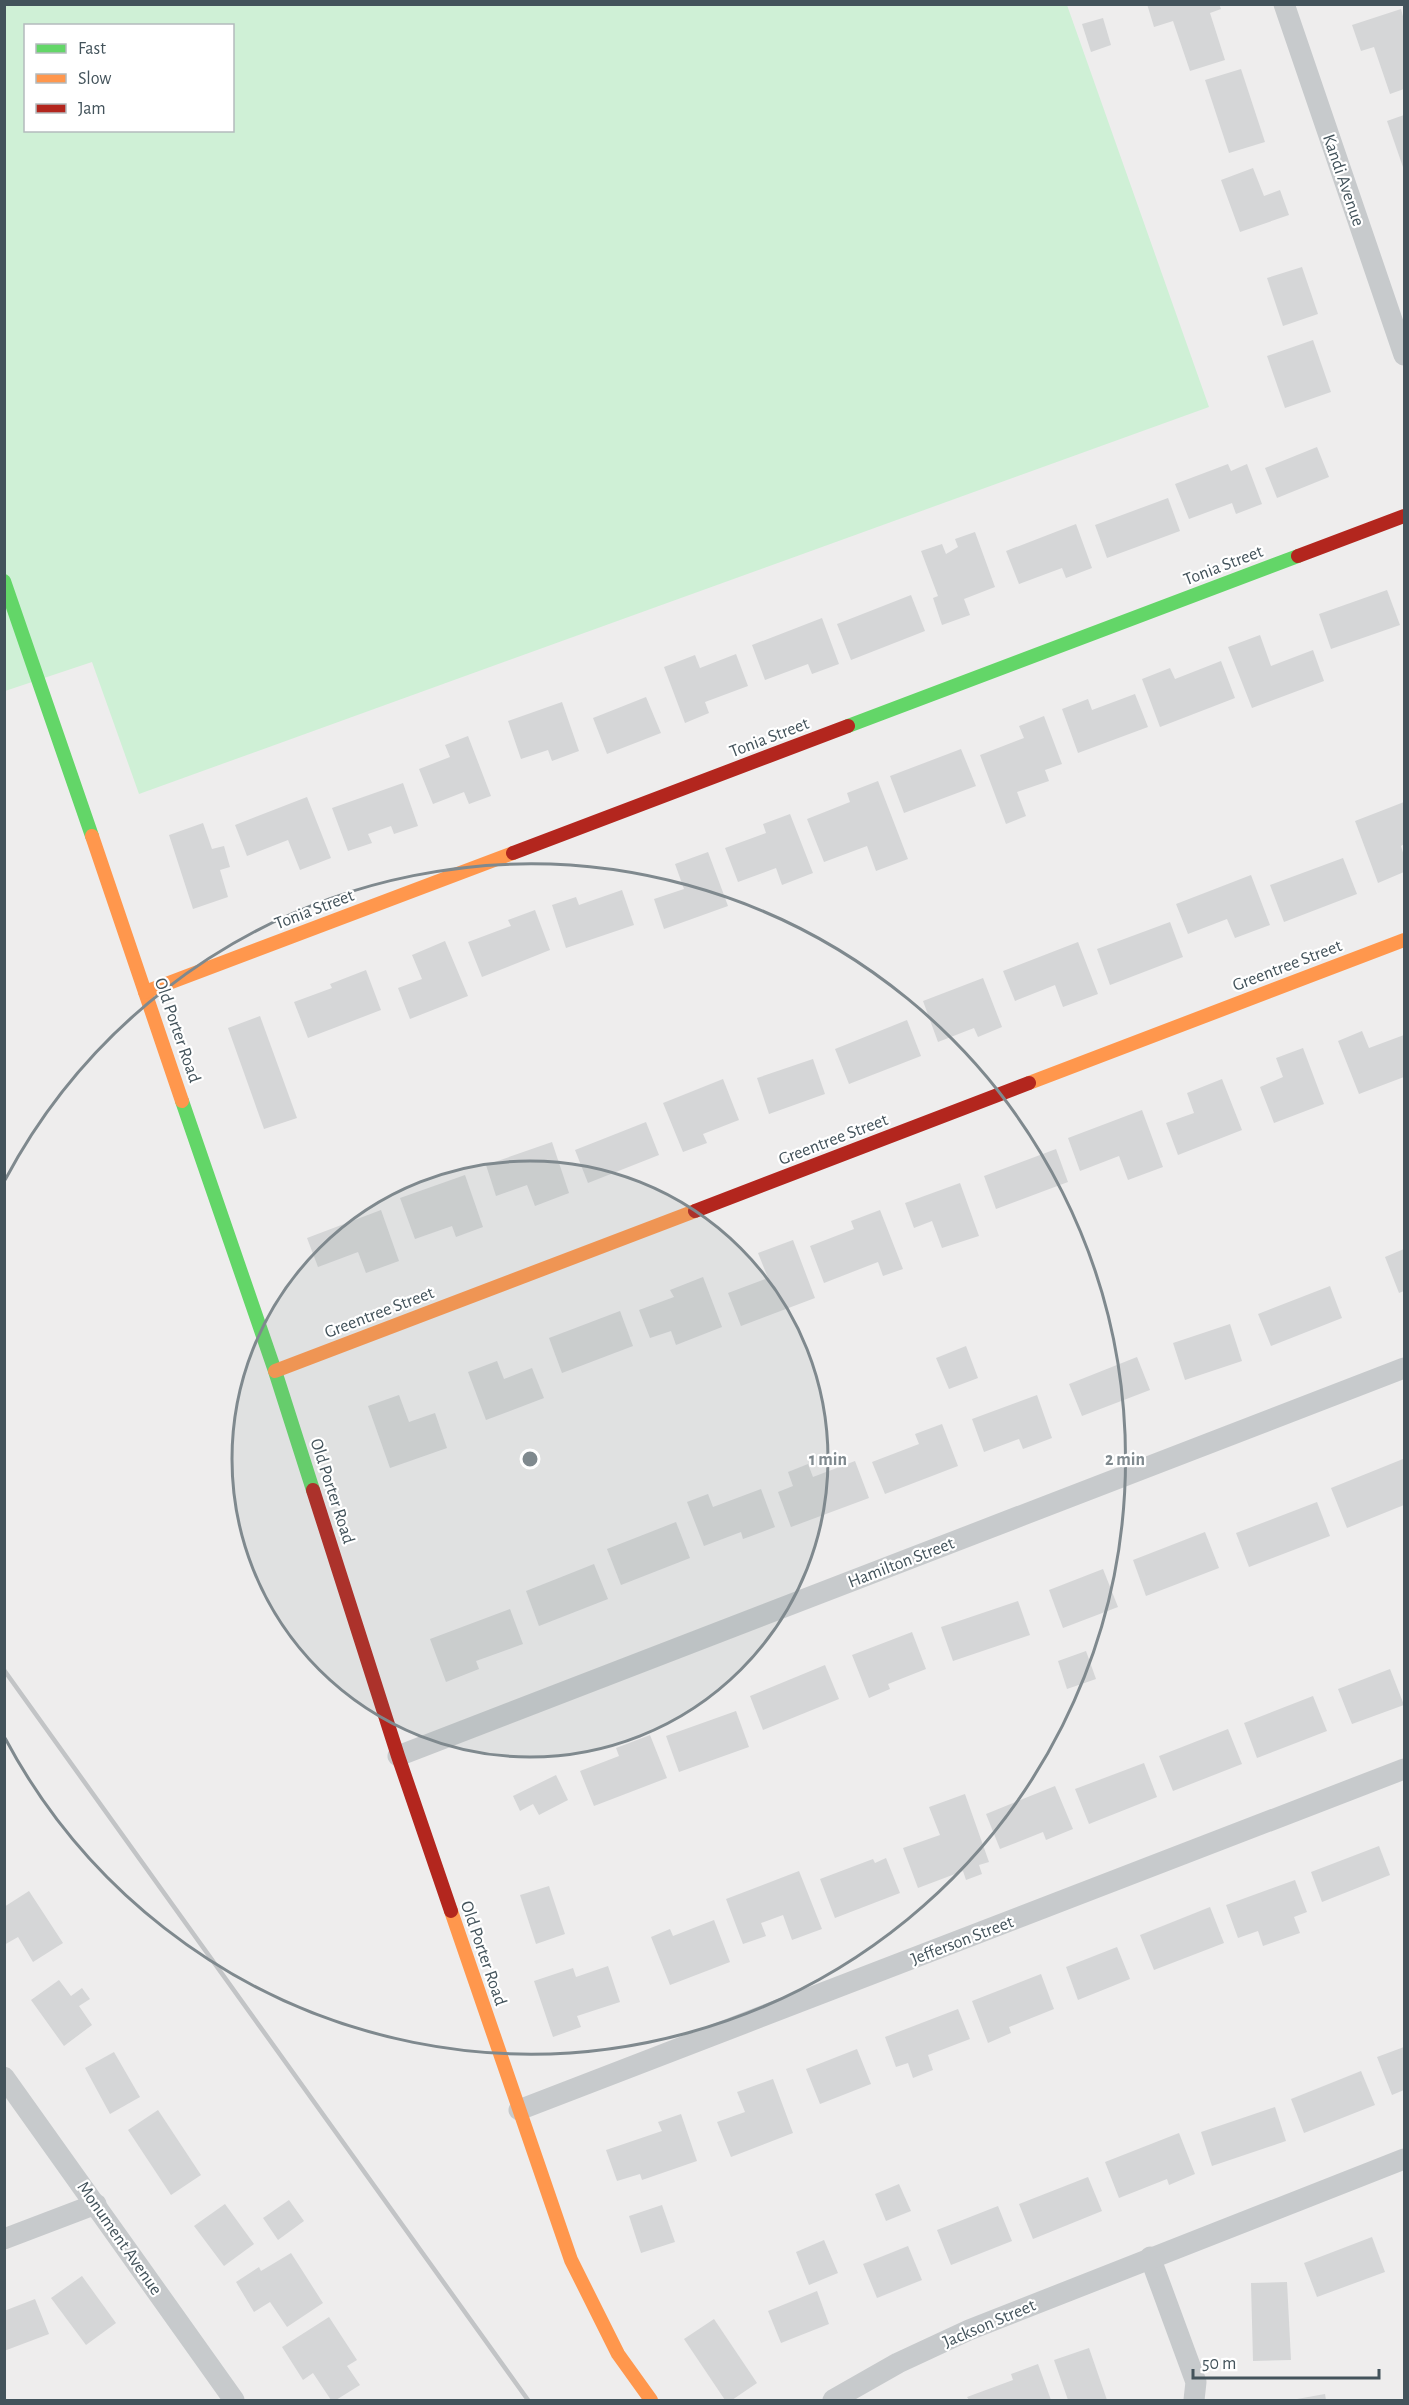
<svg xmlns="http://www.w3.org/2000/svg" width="1409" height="2405" viewBox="0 0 1409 2405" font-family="'Alegreya Sans',sans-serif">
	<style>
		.green { fill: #cff0d6; fill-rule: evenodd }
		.building { fill: #d5d6d7 }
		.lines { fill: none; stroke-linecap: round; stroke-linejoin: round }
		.street { stroke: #c7cacc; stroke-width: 21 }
		.fast { stroke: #63d668; stroke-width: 14 }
		.slow { stroke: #ff974d; stroke-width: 14 }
		.jam { stroke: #b3261e; stroke-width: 14 }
		.rail { stroke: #c2c4c6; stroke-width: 4.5 }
		.ring { fill: none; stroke: #7f898e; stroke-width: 3 }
		.labels { text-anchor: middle; stroke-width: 4.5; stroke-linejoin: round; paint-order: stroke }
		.street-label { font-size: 18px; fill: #43535b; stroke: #fff }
		.centre { fill: #7f898e; stroke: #fff; stroke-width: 3 }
		.ring-label { font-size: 18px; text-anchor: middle; font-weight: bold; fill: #7f898e; stroke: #fff; stroke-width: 4.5; stroke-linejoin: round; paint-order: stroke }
	</style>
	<rect width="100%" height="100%" fill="#eeeded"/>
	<path class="green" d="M 4,5 L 1067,5 L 1209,407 L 139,794 L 92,662 L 5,691 ZM 26,26 L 232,26 L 232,130 L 26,130 Z"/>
	<g class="building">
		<polygon points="1147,4 1219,4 1221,9 1210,13 1225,60 1190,71 1173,21 1154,27"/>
		<polygon points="1401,9 1404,20 1404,89 1390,94 1374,47 1361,51 1352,25"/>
		<polygon points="1103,18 1111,45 1091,52 1082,24"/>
		<polygon points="1241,69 1265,142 1229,153 1205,80"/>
		<polygon points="1404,115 1404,170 1387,121"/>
		<polygon points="1253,168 1264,196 1280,190 1289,215 1240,232 1221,180"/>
		<polygon points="1302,267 1318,314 1283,326 1267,278"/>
		<polygon points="1313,340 1331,392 1285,408 1267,356"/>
		<polygon points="1317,447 1329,477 1277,498 1265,468"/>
		<polygon points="1228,464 1231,471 1247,464 1262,504 1236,514 1232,503 1189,519 1175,484"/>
		<polygon points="1168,498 1180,531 1107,558 1095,525"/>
		<polygon points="1076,524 1092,568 1066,578 1062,568 1019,584 1006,551"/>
		<polygon points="975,532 995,587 964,599 970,615 942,625 933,598 938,596 921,551 942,544 946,554 958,547 955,539"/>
		<polygon points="1387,590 1400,625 1331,649 1319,614"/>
		<polygon points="911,595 925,631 851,660 837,624"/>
		<polygon points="822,618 839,664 812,674 808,664 765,680 752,645"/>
		<polygon points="1260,635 1271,666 1313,650 1324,681 1252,708 1228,647"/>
		<polygon points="736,654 748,686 705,702 709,713 685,723 664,667 695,655 700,668"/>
		<polygon points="1221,661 1235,698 1160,727 1142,679 1170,668 1175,679"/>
		<polygon points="1135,694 1148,727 1078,753 1062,709 1088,699 1092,710"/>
		<polygon points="646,697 661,733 607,754 593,718"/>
		<polygon points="562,702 579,751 552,761 548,750 521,759 508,721"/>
		<polygon points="1044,716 1062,764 1045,770 1049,781 1017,792 1026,816 1006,824 980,755 1024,738 1019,726"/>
		<polygon points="468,736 491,796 469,804 464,792 433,804 419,769 450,757 445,745"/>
		<polygon points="961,749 976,786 904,813 890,776"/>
		<polygon points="878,781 908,859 876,871 867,846 824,862 807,819 850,802 847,793"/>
		<polygon points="403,783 418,826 394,834 391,826 368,834 372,843 348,851 332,808"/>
		<polygon points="307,797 331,858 300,870 288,840 247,856 235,825"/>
		<polygon points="1404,802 1404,844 1401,846 1404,856 1404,872 1378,883 1355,821"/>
		<polygon points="790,814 813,873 782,885 776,868 738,882 725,848 766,833 763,824"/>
		<polygon points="203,823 212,849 224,846 230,867 220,870 228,897 193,909 169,835"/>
		<polygon points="708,852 728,906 664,929 654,899 684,889 675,864"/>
		<polygon points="1343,858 1357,894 1284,922 1270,885"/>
		<polygon points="1251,875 1270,925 1235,938 1227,919 1188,934 1176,904"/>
		<polygon points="622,890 634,925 566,948 552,905 576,897 579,905"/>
		<polygon points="535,910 550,950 482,977 468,942 511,926 508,920"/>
		<polygon points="1170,922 1183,957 1110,985 1097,949"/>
		<polygon points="445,941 468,996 410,1019 398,988 422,979 412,955"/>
		<polygon points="1078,942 1098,994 1063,1007 1055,985 1015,1001 1003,971"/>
		<polygon points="366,970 381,1010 308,1038 294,1002 332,988 330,984"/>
		<polygon points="983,978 1002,1027 978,1037 974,1028 938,1042 923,1001"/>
		<polygon points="260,1016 297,1118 264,1129 228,1028"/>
		<polygon points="907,1020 921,1056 849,1084 835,1049"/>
		<polygon points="1362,1031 1369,1048 1404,1035 1404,1077 1359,1094 1338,1041"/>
		<polygon points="1303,1048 1324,1104 1274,1123 1260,1087 1283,1077 1276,1058"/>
		<polygon points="813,1059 825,1094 769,1114 757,1078"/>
		<polygon points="723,1079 739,1120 703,1134 707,1143 683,1152 663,1103"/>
		<polygon points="1222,1079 1242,1130 1178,1155 1166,1123 1194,1113 1187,1093"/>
		<polygon points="1142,1110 1163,1167 1128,1180 1119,1156 1080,1171 1068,1138"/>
		<polygon points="646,1122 659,1155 588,1183 575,1150"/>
		<polygon points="552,1142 569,1193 535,1206 527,1185 496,1196 486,1165"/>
		<polygon points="1056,1149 1068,1182 996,1209 984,1176"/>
		<polygon points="465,1175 483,1227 456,1237 452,1226 415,1239 400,1198"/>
		<polygon points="960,1183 979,1236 942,1248 932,1221 914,1228 905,1203"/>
		<polygon points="381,1210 399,1261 366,1273 358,1252 318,1267 307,1238"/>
		<polygon points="880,1210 903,1269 883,1276 878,1262 824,1283 810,1246 854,1229 851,1221"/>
		<polygon points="793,1240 815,1298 741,1326 728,1293 768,1278 758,1253"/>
		<polygon points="1404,1249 1404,1291 1399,1293 1385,1257"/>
		<polygon points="703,1277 722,1327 676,1345 671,1331 650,1338 639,1310 674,1297 670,1290"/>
		<polygon points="1330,1286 1342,1318 1271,1346 1258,1314"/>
		<polygon points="620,1311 633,1346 562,1373 549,1338"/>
		<polygon points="1230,1324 1242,1361 1185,1380 1173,1343"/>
		<polygon points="966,1346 978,1378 949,1389 936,1358"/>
		<polygon points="1137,1357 1150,1390 1082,1416 1069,1384"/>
		<polygon points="497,1361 504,1379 532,1368 544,1398 486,1420 468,1372"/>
		<polygon points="399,1395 409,1422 435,1413 447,1448 390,1468 368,1406"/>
		<polygon points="1037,1395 1052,1438 1023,1449 1019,1439 984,1452 972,1419"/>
		<polygon points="942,1424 958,1466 885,1494 872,1462 919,1444 915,1434"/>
		<polygon points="1403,1459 1404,1505 1347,1528 1331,1488"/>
		<polygon points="855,1461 869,1498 791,1527 778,1492 793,1486 788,1472 808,1464 813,1477"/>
		<polygon points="761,1489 775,1527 743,1539 741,1532 704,1546 687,1502 708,1494 713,1507"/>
		<polygon points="1317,1502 1330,1536 1249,1567 1236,1533"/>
		<polygon points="676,1522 690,1558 621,1585 607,1549"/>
		<polygon points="1205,1532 1219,1568 1146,1596 1133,1560"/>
		<polygon points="594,1564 608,1599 539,1626 526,1591"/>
		<polygon points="1103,1569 1118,1607 1063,1628 1049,1590"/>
		<polygon points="1018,1601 1030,1635 953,1661 941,1627"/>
		<polygon points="510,1609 523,1644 476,1661 479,1669 446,1682 430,1639"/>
		<polygon points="912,1632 926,1669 888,1684 890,1689 869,1698 852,1655"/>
		<polygon points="1086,1651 1096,1679 1067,1689 1058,1661"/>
		<polygon points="825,1665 839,1699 763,1730 750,1696"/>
		<polygon points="1390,1669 1404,1705 1352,1724 1338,1689"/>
		<polygon points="1313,1696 1327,1731 1257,1758 1244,1723"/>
		<polygon points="736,1711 749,1747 679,1772 666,1736"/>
		<polygon points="1228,1729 1242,1764 1173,1791 1159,1756"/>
		<polygon points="650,1735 667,1778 594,1806 580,1771 619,1756 616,1748"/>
		<polygon points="1144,1763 1157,1797 1089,1824 1075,1789"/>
		<polygon points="556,1775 568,1800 539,1815 533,1804 520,1811 513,1796"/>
		<polygon points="1055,1786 1073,1829 1046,1840 1043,1832 1000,1849 986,1814"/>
		<polygon points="965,1794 989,1862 979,1865 982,1874 966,1880 963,1871 918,1888 903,1848 940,1835 929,1807"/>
		<polygon points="1379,1846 1390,1875 1322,1902 1311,1872"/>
		<polygon points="886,1858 900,1893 835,1918 820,1879 873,1859 875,1863"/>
		<polygon points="799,1871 822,1929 792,1940 783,1915 761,1923 766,1936 743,1944 726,1899"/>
		<polygon points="1295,1880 1307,1912 1294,1917 1300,1933 1263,1946 1258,1931 1238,1938 1226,1905"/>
		<polygon points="549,1886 565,1934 536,1944 520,1895"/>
		<polygon points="29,1891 63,1943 33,1962 18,1937 4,1945 4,1907"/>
		<polygon points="1210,1907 1224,1943 1154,1970 1140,1935"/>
		<polygon points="714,1920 730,1962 670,1985 651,1937 670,1929 673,1936"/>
		<polygon points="1117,1947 1130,1979 1078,2000 1066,1967"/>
		<polygon points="608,1966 620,2002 577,2016 581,2027 553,2037 534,1981 573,1968 576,1977"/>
		<polygon points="1041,1974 1054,2009 1009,2027 1011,2033 988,2043 972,2001"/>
		<polygon points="59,1980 71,1996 82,1988 90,1999 79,2006 92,2025 64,2046 31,2000"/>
		<polygon points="958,2009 970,2039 928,2055 933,2070 913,2078 908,2063 896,2067 885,2037"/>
		<polygon points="1404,2047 1404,2090 1392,2095 1377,2057"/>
		<polygon points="857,2049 871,2084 820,2104 806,2069"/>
		<polygon points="114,2052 140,2097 110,2114 85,2068"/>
		<polygon points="1361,2071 1375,2105 1304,2133 1291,2099"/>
		<polygon points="773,2079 793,2133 731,2157 717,2122 745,2112 737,2092"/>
		<polygon points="1275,2107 1286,2141 1212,2166 1201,2132"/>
		<polygon points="158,2110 201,2175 171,2195 128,2130"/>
		<polygon points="681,2114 697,2161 642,2180 640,2174 617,2181 606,2150 662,2131 658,2122"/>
		<polygon points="1179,2133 1195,2174 1169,2185 1167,2179 1119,2198 1105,2162"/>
		<polygon points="1088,2177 1102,2211 1033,2239 1019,2204"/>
		<polygon points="899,2184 911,2211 886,2221 875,2194"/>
		<polygon points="289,2200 304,2221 278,2240 263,2218"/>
		<polygon points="225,2204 254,2244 224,2266 194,2226"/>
		<polygon points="662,2205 675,2242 641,2253 629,2216"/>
		<polygon points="998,2206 1012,2241 951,2265 937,2230"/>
		<polygon points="1372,2237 1385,2272 1317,2297 1304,2263"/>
		<polygon points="824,2240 838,2273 809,2285 796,2252"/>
		<polygon points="908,2246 922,2280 877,2298 863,2264"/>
		<polygon points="291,2253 323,2303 287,2327 270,2302 254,2312 236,2282 259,2267 261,2271"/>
		<polygon points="82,2276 116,2323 86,2345 51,2298"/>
		<polygon points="1287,2282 1291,2360 1253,2361 1251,2283"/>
		<polygon points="817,2291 829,2324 781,2343 768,2311"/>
		<polygon points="35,2299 49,2334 4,2351 4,2311"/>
		<polygon points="329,2317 357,2360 347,2366 360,2385 336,2400 331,2400 313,2373 303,2380 282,2347"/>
		<polygon points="714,2319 757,2383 732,2400 725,2400 684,2339"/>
		<polygon points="1089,2348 1107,2400 1068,2400 1054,2360"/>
		<polygon points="1038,2364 1051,2400 969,2400 967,2397 1013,2380 1011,2374"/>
		<polygon points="1325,2394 1326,2400 1297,2400 1297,2399"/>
	</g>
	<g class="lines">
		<g class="street">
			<polyline points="1284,4 1404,355"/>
			<polyline points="398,1756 1404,1368"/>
			<polyline points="4,2077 234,2400"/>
			<polyline points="519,2110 1404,1769"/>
			<polyline points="4,2239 96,2204"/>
			<polyline points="1150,2257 1196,2382 1194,2400"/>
			<polyline points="833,2400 898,2363 969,2330 1404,2159"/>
		</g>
		<g class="fast">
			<polyline points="4,581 92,836"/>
			<polyline points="848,726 1298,556"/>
			<polyline points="182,1101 275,1371 313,1490"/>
		</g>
		<g class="slow">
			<polyline points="92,836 182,1101"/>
			<polyline points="145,992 513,853"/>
			<polyline points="1029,1083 1404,940"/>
			<polyline points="275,1371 695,1211"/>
			<polyline points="451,1911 571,2260 618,2354 651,2400"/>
		</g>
		<g class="jam">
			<polyline points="1298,556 1404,516"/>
			<polyline points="513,853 848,726"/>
			<polyline points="695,1211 1029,1083"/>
			<polyline points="313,1490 398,1756 451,1911"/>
		</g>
		<polyline class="rail" points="4,1670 528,2400"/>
	</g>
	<circle cx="530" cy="1459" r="298" fill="#7f898e" fill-opacity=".12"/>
	<g class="ring">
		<circle cx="530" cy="1459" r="298"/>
		<path d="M5 1180A595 595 0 1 1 5 1738"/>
	</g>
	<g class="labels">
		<g class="street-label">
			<text transform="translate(1344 180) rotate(71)" y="6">Kandi Avenue</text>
			<text transform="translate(1223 565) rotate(-21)" y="6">Tonia Street</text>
			<text transform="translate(769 737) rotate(-21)" y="6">Tonia Street</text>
			<text transform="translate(314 909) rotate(-21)" y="6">Tonia Street</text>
			<text transform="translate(1287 965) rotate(-21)" y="6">Greentree Street</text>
			<text transform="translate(178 1030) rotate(71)" y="6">Old Porter Road</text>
			<text transform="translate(833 1139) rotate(-21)" y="6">Greentree Street</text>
			<text transform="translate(379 1312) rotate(-21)" y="6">Greentree Street</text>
			<text transform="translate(333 1491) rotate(72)" y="6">Old Porter Road</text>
			<text transform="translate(901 1562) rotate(-21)" y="6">Hamilton Street</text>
			<text transform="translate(962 1940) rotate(-21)" y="6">Jefferson Street</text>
			<text transform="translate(484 1953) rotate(71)" y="6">Old Porter Road</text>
			<text transform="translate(120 2238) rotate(55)" y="6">Monument Avenue</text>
			<text transform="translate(989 2323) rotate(-23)" y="6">Jackson Street</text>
		</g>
	</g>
	<circle cx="530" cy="1459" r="9" class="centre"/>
	<g class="ring-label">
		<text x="828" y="1465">1 min</text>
		<text x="1125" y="1465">2 min</text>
	</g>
	<rect width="1409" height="2405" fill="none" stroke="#43535b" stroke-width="12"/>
	<rect x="24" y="24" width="210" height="108" fill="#ffffff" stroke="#b4babd" stroke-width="1.5"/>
	<rect x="36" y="44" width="30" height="9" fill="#63d668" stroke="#b4babd" stroke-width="1.5"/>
	<text x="78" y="54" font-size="18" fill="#43535b">Fast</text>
	<rect x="36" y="74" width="30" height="9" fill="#ff974d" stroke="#b4babd" stroke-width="1.5"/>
	<text x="78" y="84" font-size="18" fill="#43535b">Slow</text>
	<rect x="36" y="104" width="30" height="9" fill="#b3261e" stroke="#b4babd" stroke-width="1.5"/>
	<text x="78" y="114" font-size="18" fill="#43535b">Jam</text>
	<path d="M1193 2369v9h186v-9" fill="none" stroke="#43535b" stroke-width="3"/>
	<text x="1202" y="2369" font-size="18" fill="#43535b" stroke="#ffffff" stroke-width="4.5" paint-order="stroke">50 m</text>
</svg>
